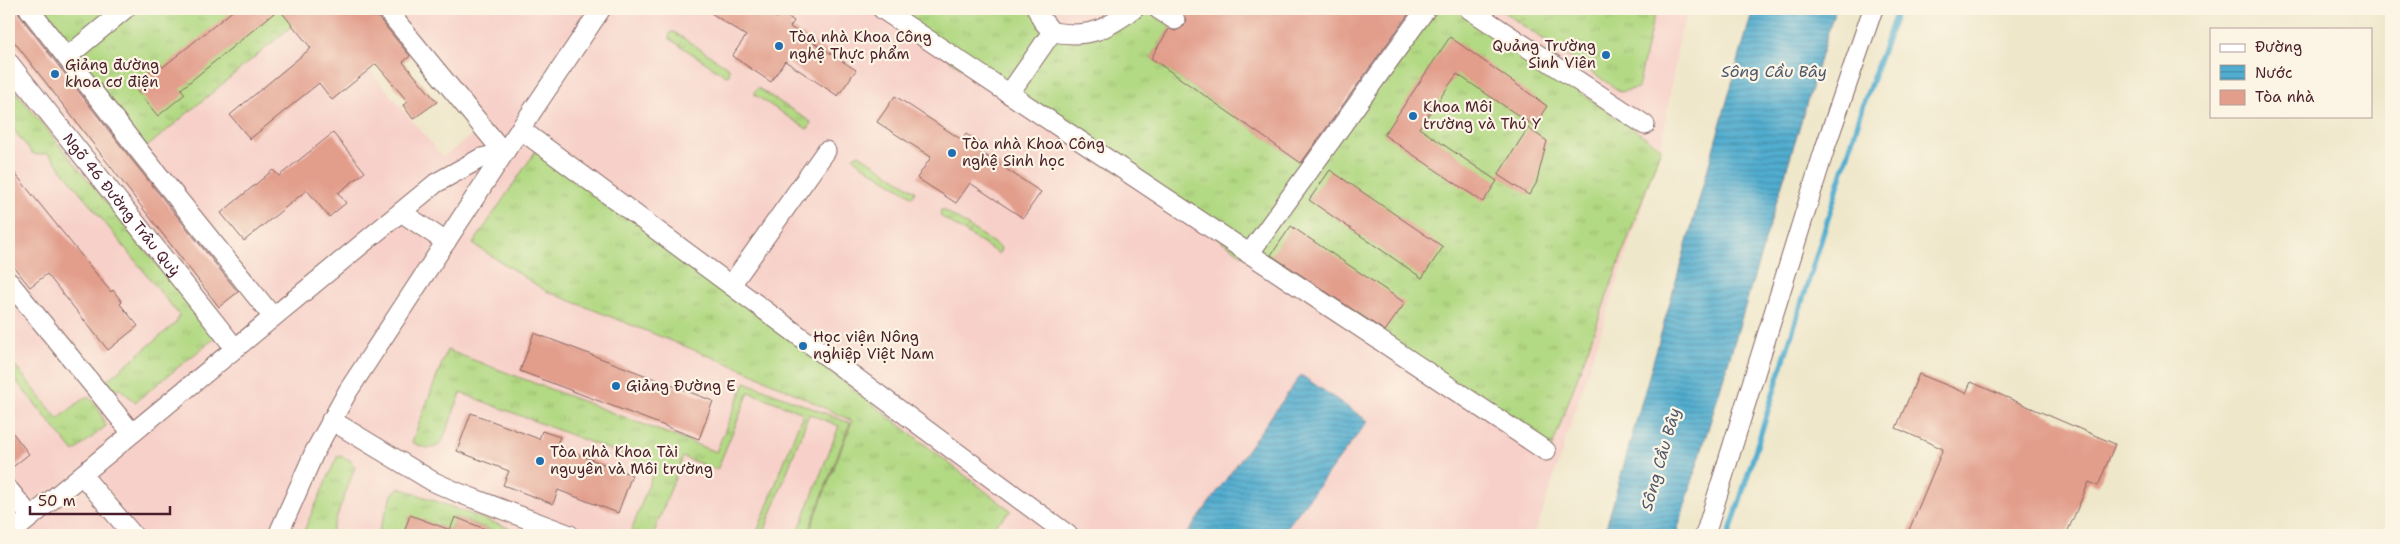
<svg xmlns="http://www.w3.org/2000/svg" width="2400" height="544" viewBox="0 0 2400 544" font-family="'Shantell Sans',sans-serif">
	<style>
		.built { fill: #f7d1c9 }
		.grass { fill: url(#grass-tufts); stroke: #7e7c57 }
		.water { fill: url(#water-rules); stroke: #4e667d }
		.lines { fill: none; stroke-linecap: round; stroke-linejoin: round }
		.stream { stroke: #51adcf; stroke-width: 5.5 }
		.building { fill: #e29d8b }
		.minor-casing { stroke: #846563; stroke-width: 21 }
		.minor { stroke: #fff; stroke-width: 19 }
		.poi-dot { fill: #1f6fb2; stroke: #fcf5e5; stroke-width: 2 }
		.labels { text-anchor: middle; stroke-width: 4.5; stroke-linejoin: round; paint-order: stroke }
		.poi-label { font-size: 15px; fill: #4a1f2b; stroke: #fcf5e5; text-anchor: start }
		.street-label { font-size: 15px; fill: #4a1f2b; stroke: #fcf5e5 }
		.water-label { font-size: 16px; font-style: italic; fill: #4d586d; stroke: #fcf5e5 }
	</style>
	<defs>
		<pattern id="grass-tufts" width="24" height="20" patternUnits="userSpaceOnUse" patternTransform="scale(1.25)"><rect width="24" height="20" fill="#b2d983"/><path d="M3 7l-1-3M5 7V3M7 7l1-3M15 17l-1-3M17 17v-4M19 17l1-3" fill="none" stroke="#9bba71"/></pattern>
		<pattern id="water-rules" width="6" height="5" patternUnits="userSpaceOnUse" patternTransform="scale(1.25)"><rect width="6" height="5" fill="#51adcf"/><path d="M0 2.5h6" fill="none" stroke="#458ca8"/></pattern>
	</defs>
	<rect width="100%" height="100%" fill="#fcf5e5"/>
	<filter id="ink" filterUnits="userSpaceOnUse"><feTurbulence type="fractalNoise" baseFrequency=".02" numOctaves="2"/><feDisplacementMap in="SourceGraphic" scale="10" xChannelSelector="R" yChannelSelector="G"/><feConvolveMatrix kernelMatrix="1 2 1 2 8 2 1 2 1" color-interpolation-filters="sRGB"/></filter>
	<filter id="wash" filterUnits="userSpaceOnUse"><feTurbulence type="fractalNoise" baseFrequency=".0096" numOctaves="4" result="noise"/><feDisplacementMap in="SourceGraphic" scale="20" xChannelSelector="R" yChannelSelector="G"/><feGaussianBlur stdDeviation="1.12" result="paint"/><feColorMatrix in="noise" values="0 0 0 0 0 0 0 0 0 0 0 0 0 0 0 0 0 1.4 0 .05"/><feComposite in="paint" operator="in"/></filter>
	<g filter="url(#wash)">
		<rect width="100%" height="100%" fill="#efe7ca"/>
		<polygon class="built" points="9,9 318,9 443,157 482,127 386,9 1690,9 1680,34 1661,148 1535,535 9,535"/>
		<g class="grass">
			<polygon points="29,9 312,9 141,152"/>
			<polygon points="873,9 1037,9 1071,35 1134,9 1158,9 1175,20 1151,58 1306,166 1419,9 1460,9 1661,148 1548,458"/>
			<polygon points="1499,9 1657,9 1652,23 1638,88 1621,92"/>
			<polygon points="671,32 674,32 729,68 729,75 726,76 670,39 669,35"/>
			<polygon points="9,83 216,337 135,402 119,388 111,394 106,381 176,323 179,315 51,156 46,153 38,155 32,153 9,124"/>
			<polygon points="758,88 811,122 809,128 807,129 755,95 754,92"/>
			<polygon points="539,146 1011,511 984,535 808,535 852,421 752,373 546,291 473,244"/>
			<polygon points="859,154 915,191 913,197 855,160 853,157"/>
			<polygon points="941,210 944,210 1001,248 999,254 940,216"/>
			<path d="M 447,350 L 716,452 L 745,382 L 850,423 L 807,535 L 797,535 L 839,426 L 809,414 L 763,535 L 756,535 L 803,413 L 749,392 L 717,470 L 683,457 L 653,535 L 630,535 L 655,467 L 461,393 L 442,442 C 433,452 423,448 412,442 Z"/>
			<polygon points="9,358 58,419 84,398 88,397 97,405 106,426 74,452 9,372"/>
			<polygon points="338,455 350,460 355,467 330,535 302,535"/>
			<polygon points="399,488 403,489 527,535 504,535 455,517 450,530 411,516 403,535 377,535 393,493"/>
		</g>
		<g class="water">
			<polygon points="1753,9 1835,9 1676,535 1604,535"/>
			<polygon points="1301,375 1368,421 1281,535 1186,535"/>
		</g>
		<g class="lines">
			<polyline class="stream" points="1729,535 1865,100 1898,9"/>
		</g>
		<g id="blocks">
			<g class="building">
				<polygon points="9,9 18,9 20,16 131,159 238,292 219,307 9,35"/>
				<polygon points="235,9 375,9 377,16 410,56 403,62 437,102 413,119 403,105 408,102 376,64 332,100 319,83 250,139 230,115 311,48 279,9 181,89 185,94 158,116 132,85 159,63 163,67"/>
				<polygon points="705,9 763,9 777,18 781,12 794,21 790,27 856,70 838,96 785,61 771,82 732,56 746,36"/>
				<polygon points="1183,9 1412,9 1301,163 1151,58 1169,29 1175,31 1184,26 1186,20 1181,11"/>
				<polygon points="1450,37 1547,106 1534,126 1457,74 1419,128 1497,181 1483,202 1384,135"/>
				<polygon points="895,96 962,140 966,134 978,142 974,148 1041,192 1023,218 970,183 956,203 917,178 931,157 877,122"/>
				<polygon points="1528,128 1547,141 1536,184 1529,195 1498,175"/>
				<polygon points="333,133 365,172 338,193 346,203 329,217 307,190 244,241 221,213 273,170 279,176"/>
				<polygon points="9,166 111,292 113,290 122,302 120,304 138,326 108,350 47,274 30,287 9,261"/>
				<polygon points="1330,170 1443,247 1422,278 1309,200"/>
				<polygon points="1291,226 1405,303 1385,331 1271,255"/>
				<polygon points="534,333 713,401 699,439 520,371"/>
				<polygon points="1919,374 1966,393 1971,382 2115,444 2098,486 2089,482 2066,535 1907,535 1943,449 1896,428"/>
				<polygon points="471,413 539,439 542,431 560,437 556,446 632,475 618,513 558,490 553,504 503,485 509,471 457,451"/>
				<polygon points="9,428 29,454 9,470"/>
				<polygon points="410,515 450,530 455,517 500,535 403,535"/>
			</g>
		</g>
	</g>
	<g filter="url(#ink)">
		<use href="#blocks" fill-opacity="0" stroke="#846563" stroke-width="1"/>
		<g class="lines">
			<g class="minor-casing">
				<g id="minor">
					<polyline points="29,9 140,152 273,317"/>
					<polyline points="882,9 1546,451"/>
					<path d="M 1037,9 L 1042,20 L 1052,32 C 1089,38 1103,31 1134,9"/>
					<polyline points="1158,9 1175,20"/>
					<polyline points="1469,9 1645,125"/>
					<polyline points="67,57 125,9"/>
					<path id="s1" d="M 9,63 L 235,348"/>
					<polyline points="1009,94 1052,32"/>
					<polyline points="520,129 1068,535"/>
					<polyline points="401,212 446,242"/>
					<polyline points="1249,254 1426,9"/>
					<polyline points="9,282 132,433"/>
					<polyline points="731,285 826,151"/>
					<polyline points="331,420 432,481 459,493 570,535"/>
					<polyline points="82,475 133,535"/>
					<polyline points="9,490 31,517"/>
					<polyline points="9,535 436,183 481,158 504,153 601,9"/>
					<polyline points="278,535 315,451 348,391 504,153 386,9"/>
					<polyline points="1705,535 1825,148 1873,9"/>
				</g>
			</g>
			<use href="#minor" class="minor"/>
		</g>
	</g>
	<g class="poi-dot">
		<circle cx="779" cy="46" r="5"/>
		<circle cx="1606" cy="55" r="5"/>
		<circle cx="55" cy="74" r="5"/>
		<circle cx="1413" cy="116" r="5"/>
		<circle cx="952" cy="153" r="5"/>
		<circle cx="803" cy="346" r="5"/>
		<circle cx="616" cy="386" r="5"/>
		<circle cx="540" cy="461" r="5"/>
	</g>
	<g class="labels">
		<g class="poi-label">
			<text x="789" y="42">Tòa nhà Khoa Công<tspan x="789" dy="17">nghệ Thực phẩm</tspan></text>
			<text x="1596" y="51" text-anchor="end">Quảng Trường<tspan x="1596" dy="17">Sinh Viên</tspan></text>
			<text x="65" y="70">Giảng đường<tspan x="65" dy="17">khoa cơ điện</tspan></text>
			<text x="1423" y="112">Khoa Môi<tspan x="1423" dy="17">trường và Thú Y</tspan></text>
			<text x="962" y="149">Tòa nhà Khoa Công<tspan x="962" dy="17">nghệ Sinh học</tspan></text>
			<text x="813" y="342">Học viện Nông<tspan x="813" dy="17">nghiệp Việt Nam</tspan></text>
			<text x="626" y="391">Giảng Đường E</text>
			<text x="550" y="457">Tòa nhà Khoa Tài<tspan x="550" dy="17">nguyên và Môi trường</tspan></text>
		</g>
		<g class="street-label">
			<text dy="5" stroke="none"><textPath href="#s1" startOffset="181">Ngõ 46 Đường Trâu Quỳ</textPath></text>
		</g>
		<g class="water-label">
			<text x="1774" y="77">Sông Cầu Bây</text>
			<text transform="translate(1660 459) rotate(-74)" y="6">Sông Cầu Bây</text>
		</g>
	</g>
	<rect width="2400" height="544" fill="none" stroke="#fcf5e5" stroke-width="30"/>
	<rect x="2210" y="28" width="162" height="90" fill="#fcf5e5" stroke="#b59f9b"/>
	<rect x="2220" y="44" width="25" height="8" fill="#ffffff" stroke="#b59f9b"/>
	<text x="2255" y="52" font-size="15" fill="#4a1f2b">Đường</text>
	<rect x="2220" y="65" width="25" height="15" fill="url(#water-rules)" stroke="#b59f9b"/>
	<text x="2255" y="78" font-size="15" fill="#4a1f2b">Nước</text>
	<rect x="2220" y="90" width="25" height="15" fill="#e29d8b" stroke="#b59f9b"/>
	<text x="2255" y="102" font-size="15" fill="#4a1f2b">Tòa nhà</text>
	<path d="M30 506v8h140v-8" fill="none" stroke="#4a1f2b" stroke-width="2.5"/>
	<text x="38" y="506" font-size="15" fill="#4a1f2b" stroke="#fcf5e5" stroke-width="4" paint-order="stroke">50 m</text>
</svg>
